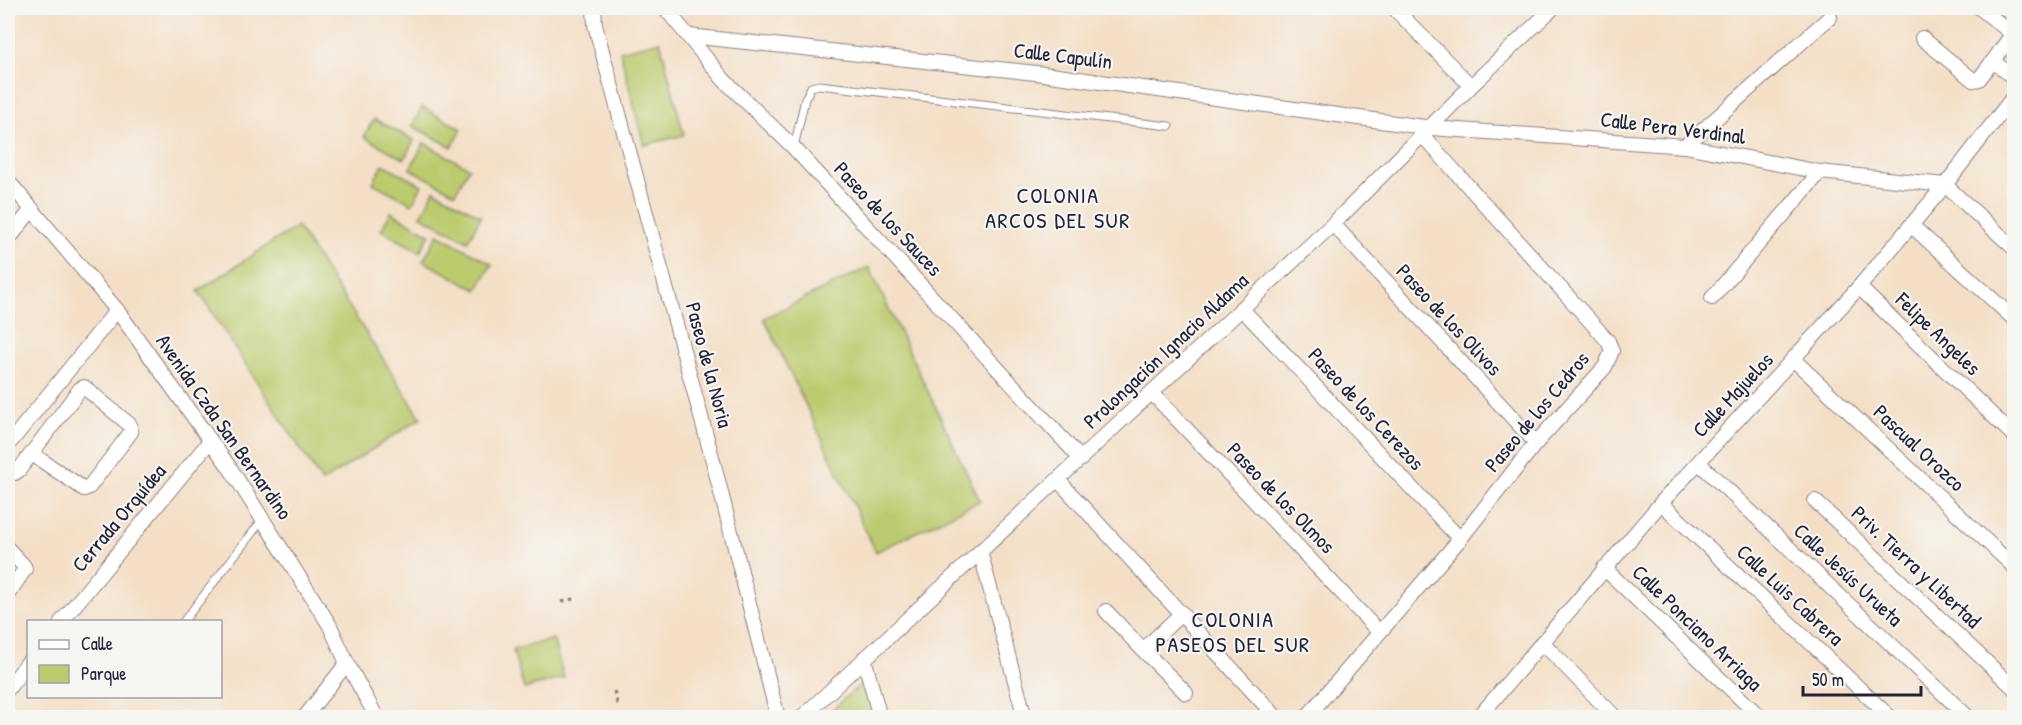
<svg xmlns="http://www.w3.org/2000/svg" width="2022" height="725" viewBox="0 0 2022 725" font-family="'Patrick Hand',sans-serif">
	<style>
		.green { fill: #bccb6e; stroke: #6f7654; stroke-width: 1.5 }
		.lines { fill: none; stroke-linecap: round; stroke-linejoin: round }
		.lane-casing { stroke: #8b8080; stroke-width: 9 }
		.street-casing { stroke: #8b8080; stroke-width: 16 }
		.path { stroke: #8b8080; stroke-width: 3; stroke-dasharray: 4.5 4.5; stroke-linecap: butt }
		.lane { stroke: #fff; stroke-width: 7 }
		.street { stroke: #fff; stroke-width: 14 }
		.labels { text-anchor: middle; stroke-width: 4.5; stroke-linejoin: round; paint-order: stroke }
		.street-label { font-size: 21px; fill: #22223b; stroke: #f6f6f2 }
		.neighbourhood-label { font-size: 22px; letter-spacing: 1.5px; fill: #22223b; stroke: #f6f6f2 }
	</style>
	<rect width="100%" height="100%" fill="#f6f6f2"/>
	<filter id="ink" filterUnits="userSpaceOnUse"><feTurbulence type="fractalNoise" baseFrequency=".0167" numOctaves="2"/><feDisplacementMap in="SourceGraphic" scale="12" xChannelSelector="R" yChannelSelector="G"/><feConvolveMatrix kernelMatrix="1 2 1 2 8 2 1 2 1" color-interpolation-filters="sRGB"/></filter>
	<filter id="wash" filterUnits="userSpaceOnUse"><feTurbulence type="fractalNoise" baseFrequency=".008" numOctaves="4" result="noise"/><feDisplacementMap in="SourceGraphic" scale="24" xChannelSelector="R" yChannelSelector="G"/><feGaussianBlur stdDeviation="1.35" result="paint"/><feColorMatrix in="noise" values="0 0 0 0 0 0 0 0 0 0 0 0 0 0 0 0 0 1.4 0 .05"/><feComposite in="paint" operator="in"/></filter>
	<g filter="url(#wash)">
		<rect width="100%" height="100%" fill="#f4dfc6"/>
		<g class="green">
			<polygon points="660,41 684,135 644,145 620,51"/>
			<polygon points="422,107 462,129 452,147 412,126"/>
			<polygon points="374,119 414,140 404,159 364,137"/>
			<polygon points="424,143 469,168 455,193 410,169"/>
			<polygon points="383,164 422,185 412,204 373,183"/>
			<polygon points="434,190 481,216 468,241 421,216"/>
			<polygon points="391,212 430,234 420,252 381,230"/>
			<polygon points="297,226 421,418 322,482 198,291"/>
			<polygon points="438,234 492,264 477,290 423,261"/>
			<polygon points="869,267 980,501 876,552 764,318"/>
			<polygon points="553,639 564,678 524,689 513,650"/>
			<polygon points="869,677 879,717 824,717"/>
		</g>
	</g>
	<g filter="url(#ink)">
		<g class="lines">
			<g class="lane-casing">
				<g id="lane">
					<polyline points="794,147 805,99 811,87 819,85 1169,126"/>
					<polyline points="183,622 263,519"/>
				</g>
			</g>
			<g class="street-casing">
				<g id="street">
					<polyline points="594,8 595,25 713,461 778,718"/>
					<polyline points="665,8 724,80 794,148 1081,459"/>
					<polyline points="1394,8 1471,86"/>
					<polyline points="1980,8 2010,32 2011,36 1993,61"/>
					<polyline points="689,36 1036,73 1431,128 1685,146 1820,172 1945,185 2014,248"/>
					<polyline points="1922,38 1973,80 1979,79 1993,61 2014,78"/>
					<polyline points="1685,146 1830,17"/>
					<polyline points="8,181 117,310 230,468 329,624 347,663 377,718"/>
					<polyline points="1333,224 1536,443"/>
					<polyline points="1911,225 2014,319"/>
					<polyline points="8,240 32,209"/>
					<polyline points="1859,287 2014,436"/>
					<polyline points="1712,298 1820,172"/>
					<polyline points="1241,308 1460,539"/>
					<polyline points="1794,360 2014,567"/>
					<polyline points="1152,393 1379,632"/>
					<polyline points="8,445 117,310"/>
					<polyline points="1699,463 1969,718"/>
					<polyline points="8,470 15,473 19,470 80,389 84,387 130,425 131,432 89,487 84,489 32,454"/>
					<polyline points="1058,480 1277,718"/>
					<polyline points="1815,501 2014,688"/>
					<polyline points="1661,503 1891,718"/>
					<polyline points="8,549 24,566 25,569 8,594"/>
					<polyline points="980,551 1025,718"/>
					<polyline points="1604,568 1761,718"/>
					<polyline points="1106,611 1143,650"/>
					<polyline points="1182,613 1143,650 1186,693"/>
					<polyline points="61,622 210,441"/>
					<polyline points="1542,642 1616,718"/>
					<polyline points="864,658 880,718"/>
					<polyline points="8,689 28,662"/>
					<polyline points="304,718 347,663"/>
					<polyline points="801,718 1333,224 1471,86 1553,8"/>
					<polyline points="1306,718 1460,539 1536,443 1605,367 1612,351 1608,341 1423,136"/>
					<polyline points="1478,718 1661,503 1859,287 1945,185 2014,96"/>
				</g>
			</g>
			<g class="path">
				<polyline points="561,602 577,598"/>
				<polyline points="614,691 618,706"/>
			</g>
			<use href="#lane" class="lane"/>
			<use href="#street" class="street"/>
		</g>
	</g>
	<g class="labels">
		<g class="street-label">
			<text transform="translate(1063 56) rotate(7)" y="7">Calle Capulín</text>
			<text transform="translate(1673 128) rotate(7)" y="7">Calle Pera Verdinal</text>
			<text transform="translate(888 219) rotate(47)" y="7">Paseo de los Sauces</text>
			<text transform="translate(1449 320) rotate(47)" y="7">Paseo de los Olivos</text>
			<text transform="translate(1938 334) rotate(44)" y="7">Felipe Angeles</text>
			<text transform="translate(1166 351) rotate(-43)" y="7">Prolongación Ignacio Aldama</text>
			<text transform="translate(709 365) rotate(75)" y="7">Paseo de la Noria</text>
			<text transform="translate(1733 395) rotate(-47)" y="7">Calle Majuelos</text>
			<text transform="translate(1366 409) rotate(47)" y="7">Paseo de los Cerezos</text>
			<text transform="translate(1537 412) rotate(-50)" y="7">Paseo de los Cedros</text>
			<text transform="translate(224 427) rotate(55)" y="7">Avenida Czda San Bernardino</text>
			<text transform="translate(1919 448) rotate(43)" y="7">Pascual Orozco</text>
			<text transform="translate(1281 498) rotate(46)" y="7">Paseo de los Olmos</text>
			<text transform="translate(119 518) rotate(-50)" y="7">Cerrada Orquídea</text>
			<text transform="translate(1916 567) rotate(43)" y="7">Priv. Tierra y Libertad</text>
			<text transform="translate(1848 575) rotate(43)" y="7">Calle Jesús Urueta</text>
			<text transform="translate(1790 595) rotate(43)" y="7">Calle Luis Cabrera</text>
			<text transform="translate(1697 628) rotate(44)" y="7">Calle Ponciano Arriaga</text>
		</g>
		<g class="neighbourhood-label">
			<text x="1058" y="203">COLONIA<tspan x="1058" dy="25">ARCOS DEL SUR</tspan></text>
			<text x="1233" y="627">COLONIA<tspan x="1233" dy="25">PASEOS DEL SUR</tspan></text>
		</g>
	</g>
	<rect width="2022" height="725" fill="none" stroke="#f6f6f2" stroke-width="30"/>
	<rect x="27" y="620" width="195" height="78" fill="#f6f6f2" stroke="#a1a1a9" stroke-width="1.5"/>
	<rect x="39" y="640" width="30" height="9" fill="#ffffff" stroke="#a1a1a9" stroke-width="1.5"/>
	<text x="81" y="650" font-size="18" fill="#22223b">Calle</text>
	<rect x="39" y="665" width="30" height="18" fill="#bccb6e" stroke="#a1a1a9" stroke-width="1.5"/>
	<text x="81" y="680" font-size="18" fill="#22223b">Parque</text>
	<path d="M1803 686v9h118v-9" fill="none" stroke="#22223b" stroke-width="3"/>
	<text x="1812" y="686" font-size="18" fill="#22223b" stroke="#f6f6f2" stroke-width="4.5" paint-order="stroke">50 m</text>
</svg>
